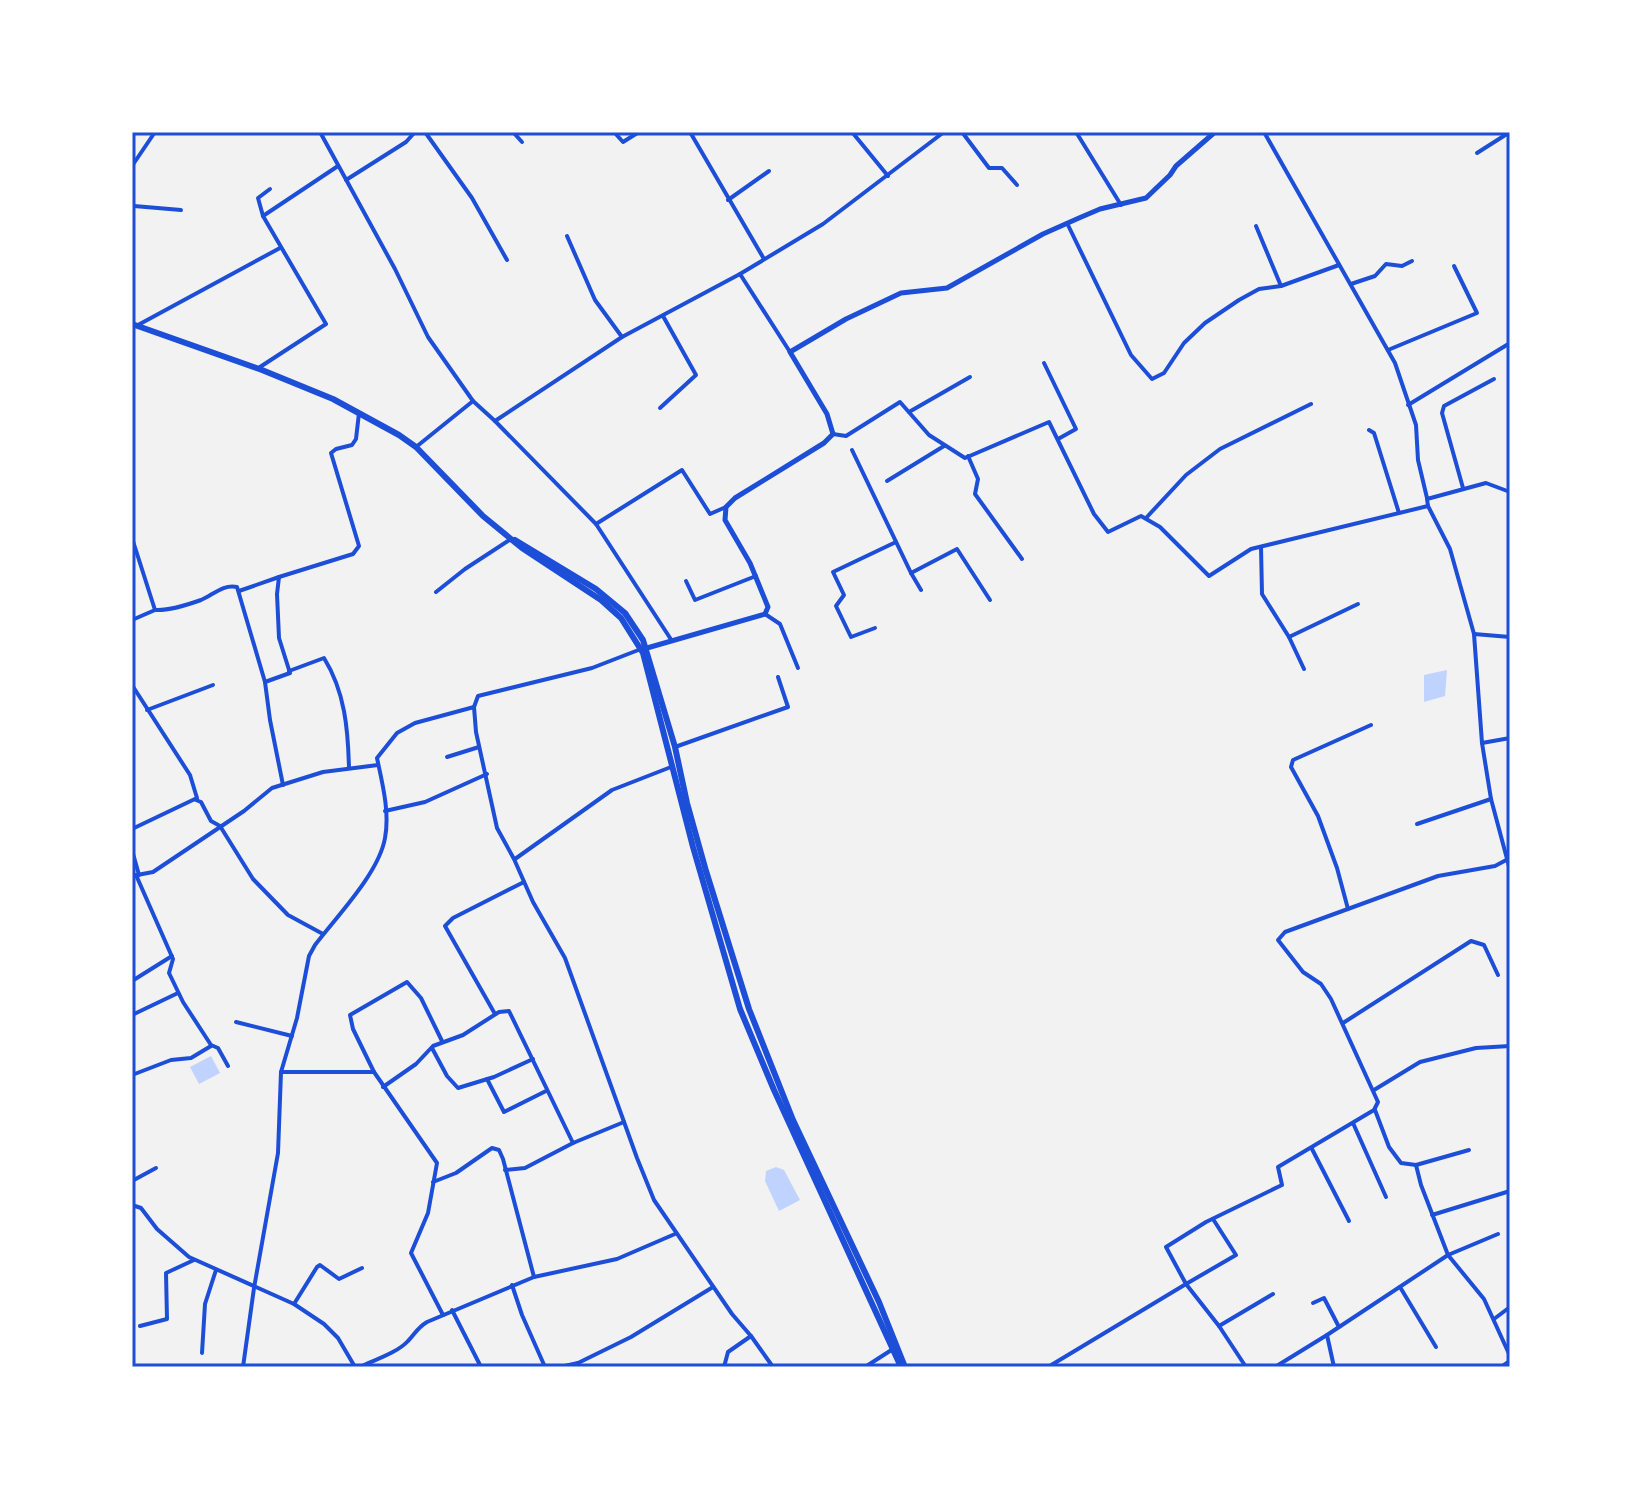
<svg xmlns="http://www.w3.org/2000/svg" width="1642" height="1499" viewBox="0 0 1642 1499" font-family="'Space Grotesk',sans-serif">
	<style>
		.water { fill: #bfd3fe }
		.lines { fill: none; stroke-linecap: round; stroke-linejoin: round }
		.minor { stroke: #1d4ed8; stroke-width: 4 }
		.secondary { stroke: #1d4ed8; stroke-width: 5 }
		.trunk { stroke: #1d4ed8; stroke-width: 6 }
		.neatline { fill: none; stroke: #1d4ed8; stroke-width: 3 }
	</style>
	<rect width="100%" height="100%" fill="#f2f2f2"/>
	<g class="water">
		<polygon points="1447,670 1445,696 1424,702 1424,675"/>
		<polygon points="211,1056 220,1073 199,1084 190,1067"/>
		<polygon points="776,1167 784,1170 800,1200 779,1211 765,1181 766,1171"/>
	</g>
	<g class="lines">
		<g class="minor">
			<polyline points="320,132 395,269 428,337 473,401"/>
			<polyline points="425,132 472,198 507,260"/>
			<polyline points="513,132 522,142"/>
			<polyline points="614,132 623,142 639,132"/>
			<polyline points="690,132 764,259"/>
			<polyline points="852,132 888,176"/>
			<polyline points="962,132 989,168 1002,168 1017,185"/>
			<polyline points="1076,132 1121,205"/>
			<polyline points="1264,132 1395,363 1416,425 1418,460 1427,498"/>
			<polyline points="257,133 259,132"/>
			<polyline points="1477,153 1510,132"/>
			<polyline points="132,166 155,132"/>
			<polyline points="346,180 406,142 415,132"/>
			<polyline points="132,200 132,209"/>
			<polyline points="728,200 769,171"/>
			<polyline points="134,206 181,210"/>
			<polyline points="263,216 258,198 270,189"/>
			<polyline points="1067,223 1131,355 1152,379 1164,373 1184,343 1205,323 1239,300 1259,289 1281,286 1339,265"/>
			<polyline points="1256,226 1281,286"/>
			<polyline points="567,236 595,300 622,337"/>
			<polyline points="740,274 790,352"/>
			<polyline points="1351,284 1375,276 1386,264 1402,266 1412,261"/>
			<polyline points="138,325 280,248"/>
			<polyline points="1388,350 1477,313 1454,266"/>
			<polyline points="1044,363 1076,429 1058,439"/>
			<polyline points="260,367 326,324 263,216 338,166"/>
			<polyline points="1408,405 1510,343"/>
			<polyline points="660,408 696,375 663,316"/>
			<polyline points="909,412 970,377"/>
			<polyline points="495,421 596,524 672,641"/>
			<polyline points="1369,430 1374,433 1399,513"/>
			<polyline points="833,434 846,436 900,402 929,435 965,458 1049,422 1094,514 1108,532 1141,516 1160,527 1209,576 1251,549 1428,506 1427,499 1486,483 1510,492"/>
			<polyline points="416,447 473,401 495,421 622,337 740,274 823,224 944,132"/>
			<polyline points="852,450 911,573 921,590"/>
			<polyline points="968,456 978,479 975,494 1022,559"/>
			<polyline points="887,481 944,446"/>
			<polyline points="1463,488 1442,413 1444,406 1494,379"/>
			<polyline points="1428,506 1450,549 1474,634 1482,743 1491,799 1510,870"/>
			<polyline points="1146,518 1186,475 1220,449 1311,404"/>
			<polyline points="596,524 682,470 710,514 726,507"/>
			<polyline points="132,538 155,610 132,620"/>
			<polyline points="1261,547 1262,594 1289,637 1304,669"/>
			<polyline points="911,573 957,549 990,600"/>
			<polyline points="279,577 353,554 359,546 331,453 336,449 352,445 356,439 359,413"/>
			<polyline points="686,581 695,600 756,576"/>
			<polyline points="239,591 279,577 277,594 279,638 290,673 265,682"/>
			<polyline points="436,592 465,569 511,539"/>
			<path d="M 155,610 C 169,611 187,605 201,600 C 213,595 223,584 237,587 L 265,682 L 270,720 L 283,785"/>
			<polyline points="765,614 780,624 798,668"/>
			<polyline points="875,628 851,637 836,606 844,595 833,572 896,542"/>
			<polyline points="1474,634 1510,637"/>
			<polyline points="1289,637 1358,604"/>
			<polyline points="641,649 592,668 478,696 474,707 476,732 497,828 514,859 533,902 565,958 637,1158 654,1200 732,1314 751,1336 773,1367"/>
			<path d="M 289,671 L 324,658 C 345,692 348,729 349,768"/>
			<polyline points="132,685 190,775 197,798 132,829"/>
			<polyline points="147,710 213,685"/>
			<polyline points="1482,743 1510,738"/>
			<polyline points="675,747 788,707 778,677"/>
			<polyline points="447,757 479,747"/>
			<polyline points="196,800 201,802 211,821 220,826 253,879 288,915 323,934"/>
			<polyline points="385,811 425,802 487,774"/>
			<polyline points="1417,824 1491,799"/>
			<polyline points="132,850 139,875"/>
			<polyline points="515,859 612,790 671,767"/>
			<polyline points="136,875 173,959 169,973 183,1002 211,1045 218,1048 228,1066"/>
			<polyline points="132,876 153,872 244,811 272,788 323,772 378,765"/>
			<polyline points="1348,909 1337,868 1318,816 1291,767 1293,760 1371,725"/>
			<polyline points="132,981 172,956"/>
			<polyline points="495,1014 445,926 453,918 524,882"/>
			<polyline points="132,1015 178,993"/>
			<polyline points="236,1022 292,1036"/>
			<polyline points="1343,1023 1471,941 1484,945 1498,975"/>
			<polyline points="432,1048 447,1076 458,1088 494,1077 533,1059"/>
			<polyline points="374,1072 353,1029 350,1015 407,982 421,998 442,1041"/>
			<polyline points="132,1075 171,1060 191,1058 211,1046"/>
			<polyline points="487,1079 504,1112 546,1091"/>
			<polyline points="383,1087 416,1064 433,1046 463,1035 499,1012 509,1011 573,1143 624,1122"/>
			<polyline points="1374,1090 1420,1062 1476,1048 1510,1046"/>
			<polyline points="132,1108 133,1108"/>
			<polyline points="1375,1110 1389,1147 1401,1163 1416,1165 1469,1150"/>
			<polyline points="1353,1123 1386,1197"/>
			<polyline points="1312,1149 1349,1221"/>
			<polyline points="505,1170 525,1168 573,1143"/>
			<polyline points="132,1181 156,1168"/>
			<polyline points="433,1182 456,1173 492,1148 499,1150 503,1159 534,1277"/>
			<polyline points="132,1205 141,1208 157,1229 189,1257 294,1304 324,1324 338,1338 355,1367"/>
			<polyline points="1432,1215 1510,1191"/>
			<polyline points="1213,1219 1236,1255 1186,1284 1219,1326"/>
			<polyline points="1498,1234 1448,1255 1484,1299 1510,1356"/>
			<polyline points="512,1285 522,1315 545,1367"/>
			<polyline points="1400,1287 1436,1347"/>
			<polyline points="1313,1303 1324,1298 1339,1327"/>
			<polyline points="294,1304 317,1267 320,1265 339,1279 362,1268"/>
			<polyline points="452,1310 481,1367"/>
			<path d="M 443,1315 L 411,1253 L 428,1213 L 437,1163 L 374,1072 L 281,1072 L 297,1018 L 309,956 L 315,945 C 337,916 379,873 385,838 C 390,812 382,782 377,758 L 397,733 L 415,723 L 474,707"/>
			<polyline points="1494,1319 1510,1307"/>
			<polyline points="140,1326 167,1319 166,1273 194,1260"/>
			<polyline points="202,1353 205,1304 216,1270"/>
			<polyline points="578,1363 631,1337 713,1287"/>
			<polyline points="243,1367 254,1288 278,1153 281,1072"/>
			<path d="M 360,1367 C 374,1360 397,1353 408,1341 C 415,1334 417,1328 427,1322 L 534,1277 L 617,1259 L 675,1234"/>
			<polyline points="560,1367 578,1363 579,1367"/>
			<polyline points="724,1367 728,1352 751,1336"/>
			<polyline points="865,1367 893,1349"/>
			<polyline points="1048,1367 1186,1284 1166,1247 1206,1222 1282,1185 1278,1167 1374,1110 1378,1102 1331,999 1321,984 1303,972 1278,940 1285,932 1438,876 1495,866 1510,858"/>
			<polyline points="1246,1367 1219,1326 1273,1294"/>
			<polyline points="1275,1367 1327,1335"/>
			<polyline points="1334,1367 1327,1335 1448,1255 1421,1185 1416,1165"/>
			<polyline points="1501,1367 1510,1361"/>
		</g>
		<polyline class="secondary" points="647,648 765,614 768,607 750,563 725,520 726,507 735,498 824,443 833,434 827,414 790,352 846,319 901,293 947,288 1043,234 1079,218 1100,209 1146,198 1170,175 1176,166 1215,132"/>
		<g class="trunk">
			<polyline points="132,324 262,370 333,399 399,435 416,447 483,516 522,548 601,600 621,618 643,653 693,847 740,1009 774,1090 901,1367"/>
			<polyline points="515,540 596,589 625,613 643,640 675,747 687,803 706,871 749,1009 793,1120 879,1302 905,1367"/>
		</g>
	</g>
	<rect width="1642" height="1499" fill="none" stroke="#ffffff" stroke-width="268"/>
	<rect x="134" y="134" width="1374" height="1231" class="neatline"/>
</svg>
